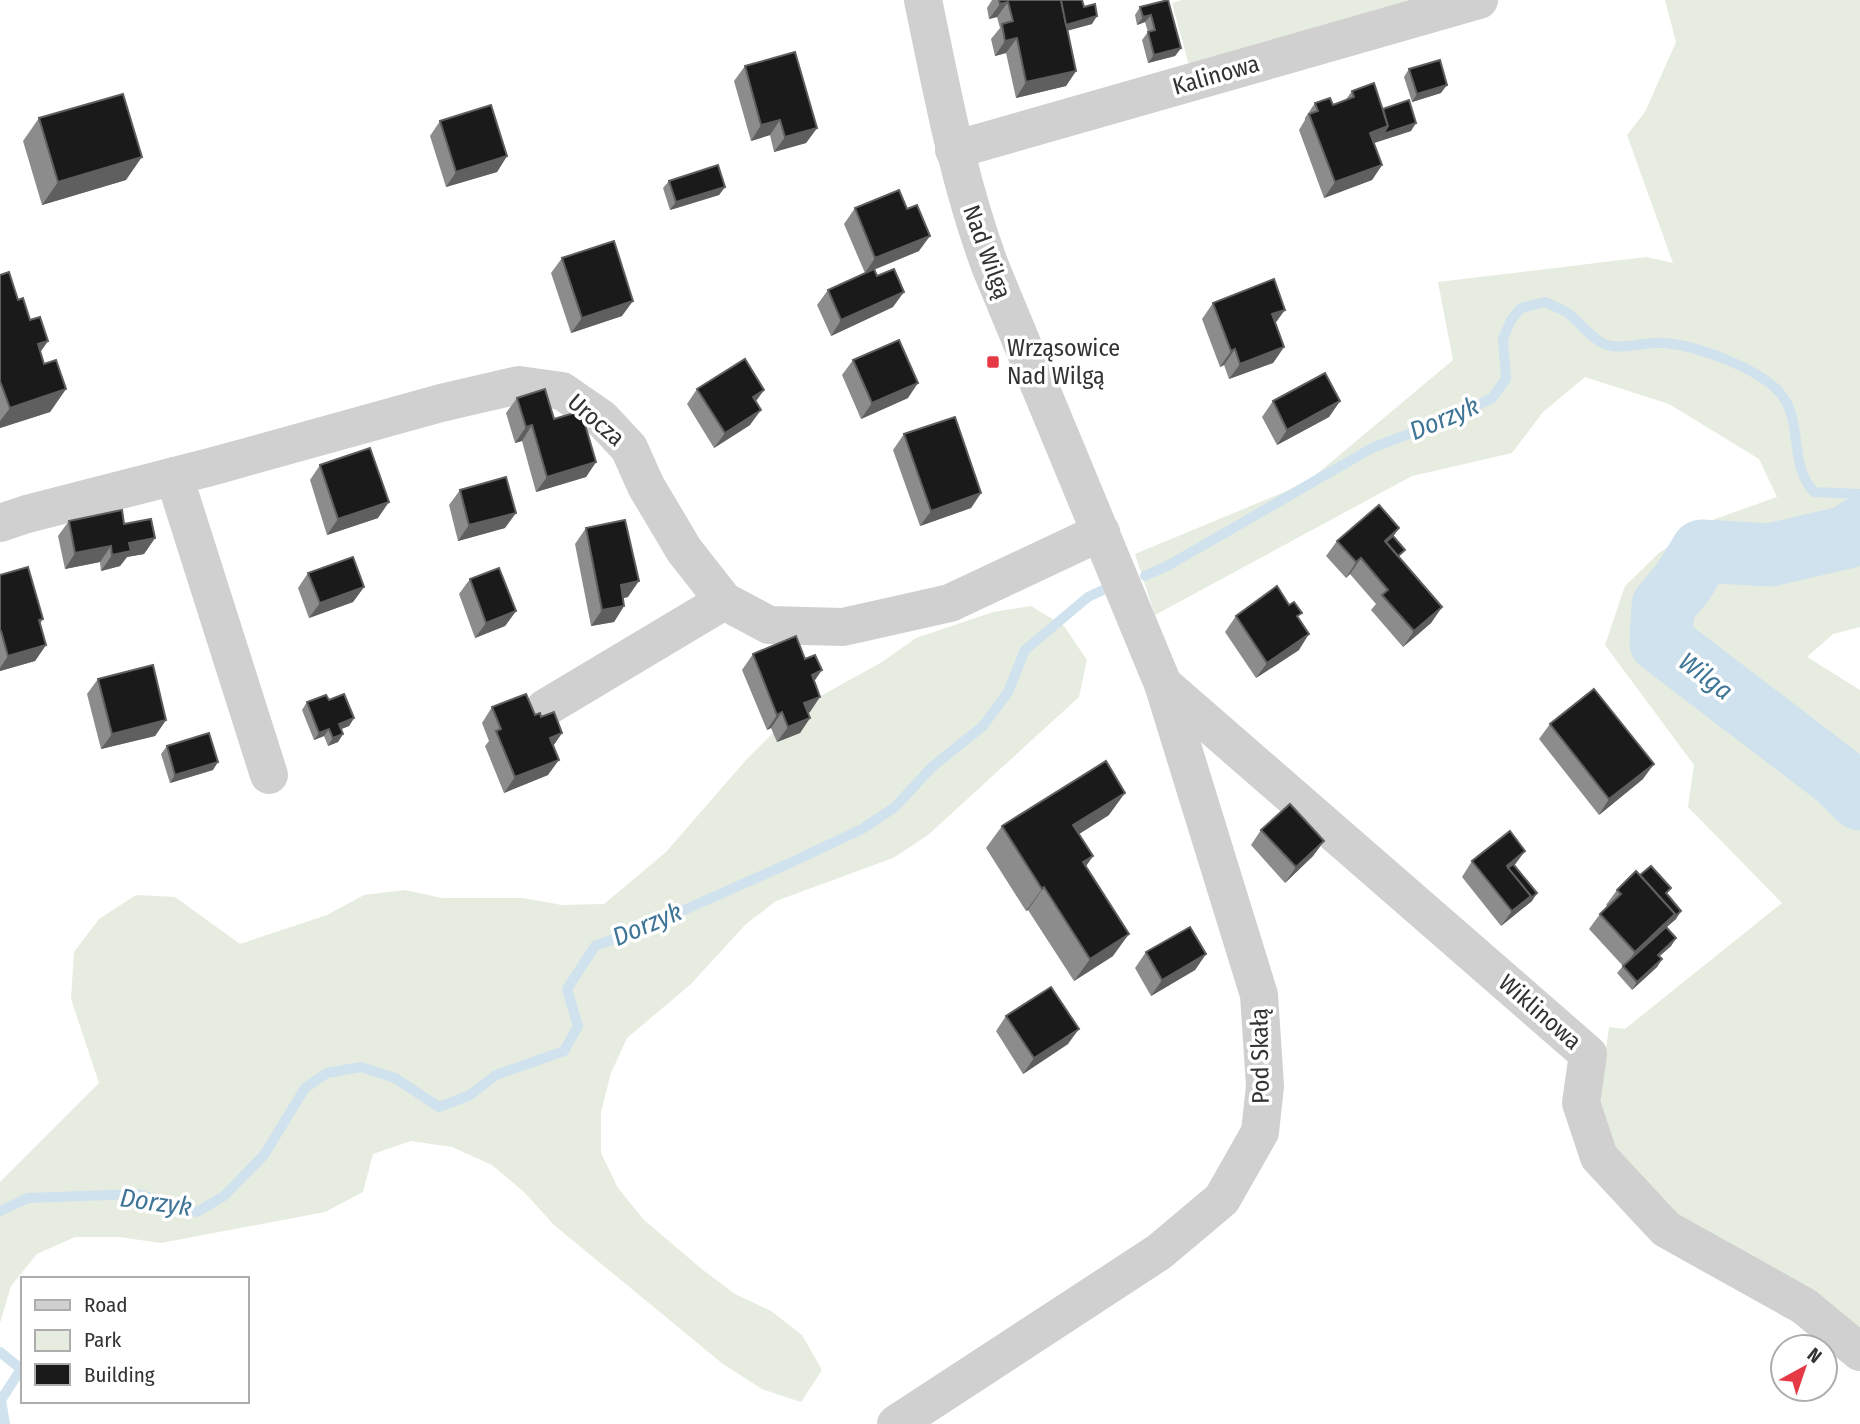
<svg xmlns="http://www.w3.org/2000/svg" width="1860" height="1424" viewBox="0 0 1860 1424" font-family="'Fira Sans Condensed',sans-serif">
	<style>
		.green { fill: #e6ecdf }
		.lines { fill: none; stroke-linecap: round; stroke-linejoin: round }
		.stream { stroke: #cfe2ee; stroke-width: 10 }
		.river { stroke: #cfe2ee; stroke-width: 63 }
		.minor { stroke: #d0d0d0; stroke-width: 38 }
		.wall { fill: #8c8c8c }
		.shaded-wall { fill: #5f5f5f }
		.building { fill: #1a1a1a; stroke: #5f5f5f; stroke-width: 2 }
		.poi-dot { fill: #e63946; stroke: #fff; stroke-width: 2.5 }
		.labels { text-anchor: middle; stroke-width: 7; stroke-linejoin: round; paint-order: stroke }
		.street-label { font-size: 24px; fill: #333; stroke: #fff }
		.poi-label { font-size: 24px; fill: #333; stroke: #fff; text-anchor: start }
		.water-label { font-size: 26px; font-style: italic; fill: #3f7597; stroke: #fff }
	</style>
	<rect width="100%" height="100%" fill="#fff"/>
	<g class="green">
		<polygon points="1182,0 1454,0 1192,76 1172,3"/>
		<polygon points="1665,0 1860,0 1860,627 1833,634 1807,657 1860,690 1860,1335 1670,1213 1604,1137 1592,1094 1603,1071 1609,1027 1625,1029 1782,903 1688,807 1694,765 1605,645 1625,586 1659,553 1701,524 1777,497 1759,459 1669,404 1585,377 1543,412 1512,453 1412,476 1155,615 1135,554 1306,483 1453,360 1438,282 1646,257 1673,263 1627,135 1645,112 1676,42"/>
		<polygon points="1031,606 1064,626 1087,660 1079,697 928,835 893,858 776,901 746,924 691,984 627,1038 611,1073 601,1112 601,1153 618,1188 644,1220 703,1270 735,1294 771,1311 802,1335 822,1370 801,1402 762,1389 723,1364 554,1225 524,1192 492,1165 452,1147 411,1141 373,1154 363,1192 325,1212 161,1243 119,1237 75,1237 37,1254 11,1286 0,1323 0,1182 99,1083 71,999 74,952 99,919 136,895 175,897 240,944 327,915 364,895 405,890 442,898 523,898 562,905 604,904 666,852 746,760 778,728 810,702 882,662 916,638 993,612"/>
	</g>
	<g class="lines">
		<g class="stream">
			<path d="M 1145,576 L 1169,565 L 1372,448 L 1459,415 L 1492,398 L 1506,379 L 1503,339 L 1511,320 L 1521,308 L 1545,302 C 1553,306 1562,309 1569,314 C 1582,324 1594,343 1611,346 C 1628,349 1647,341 1665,343 C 1698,346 1758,368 1780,393 C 1804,421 1788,465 1814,492 L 1860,494"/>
			<polyline points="0,1211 28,1198 138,1194 197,1212 224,1196 264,1155 305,1088 327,1073 361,1067 395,1078 439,1107 470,1095 496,1075 564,1051 578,1026 567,989 595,946 646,927 790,863 862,829 895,807 932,767 983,726 1008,692 1025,650 1088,597 1103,590"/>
			<polyline points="0,1352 21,1369 1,1400 5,1424"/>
		</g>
		<polyline class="river" points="1860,528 1847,537 1770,555 1702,551 1683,582 1663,606 1661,642 1838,777 1860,799"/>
		<g class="minor">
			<polyline points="954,150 1479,0"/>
			<polyline points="174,476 269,775"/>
			<polyline points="0,523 27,514 214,466 441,403 519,385 562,391 601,418 629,448 646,486 684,550 724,601 769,625 843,627 950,603 1101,532"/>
			<polyline points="1163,684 1588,1054 1581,1103 1599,1157 1666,1229 1804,1306 1860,1352"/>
			<polyline points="545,708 724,601"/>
			<path d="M 896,1424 L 1159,1252 L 1222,1199 L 1260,1132 L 1265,1086 L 1259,995 L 1163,684 L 990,266 C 958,179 942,91 923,0"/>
		</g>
	</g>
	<g class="wall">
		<polygon points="992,0 1082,0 1084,7 1092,24 1067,31 1076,71 1066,86 1016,98 1006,53 995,56 991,39 1000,28 997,17 989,19 987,8"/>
		<polygon points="1168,0 1181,48 1175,56 1148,63 1142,40 1148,32 1145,22 1137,25 1135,15 1140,7"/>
		<polygon points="745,66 817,128 806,143 774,152 770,135 751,141 734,81"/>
		<polygon points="1409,69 1441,93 1412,102 1404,77"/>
		<polygon points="1352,91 1383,109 1411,131 1374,143 1382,165 1372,180 1324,198 1299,130 1305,120 1305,118 1315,103 1333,105 1345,101"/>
		<polygon points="39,118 126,180 42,205 23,141"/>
		<polygon points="440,121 507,156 497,172 446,187 430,136"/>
		<polygon points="669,181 725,187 719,195 670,210 663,188"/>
		<polygon points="855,208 919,251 874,270 893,307 831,336 817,305 828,290 865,273 844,224"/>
		<polygon points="562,258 622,316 571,333 551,273"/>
		<polygon points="0,275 18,300 30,320 48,341 40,352 44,364 66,389 50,412 0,428"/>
		<polygon points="1213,303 1275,323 1284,347 1273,363 1229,379 1224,365 1220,367 1202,319"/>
		<polygon points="853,360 908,398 861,419 842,375"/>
		<polygon points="697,389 764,390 756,401 750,425 714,448 687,404"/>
		<polygon points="517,398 554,419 596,462 586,477 536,492 522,441 515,443 506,413"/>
		<polygon points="1273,401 1340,401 1329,417 1277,445 1262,417"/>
		<polygon points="904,434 981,493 971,508 920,526 893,450"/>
		<polygon points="320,465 378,518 327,535 310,480"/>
		<polygon points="460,490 505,528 458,541 449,505"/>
		<polygon points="69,521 124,524 155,538 144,554 127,557 120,566 101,571 100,562 65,569 58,536"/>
		<polygon points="586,528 628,597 623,598 624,606 614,622 591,626 575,544"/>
		<polygon points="1393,536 1399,558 1442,607 1431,623 1403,647 1371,610 1376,604 1350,574 1346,578 1326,556 1337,541"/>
		<polygon points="308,573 364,587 353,602 309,618 298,588"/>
		<polygon points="0,575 43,619 40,624 46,645 35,661 0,671"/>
		<polygon points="470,579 516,611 505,626 475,638 459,594"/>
		<polygon points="1236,616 1298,618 1299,650 1256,678 1225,632"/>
		<polygon points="753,654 814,681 810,712 808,713 810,718 800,733 777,742 771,728 767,730 742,670"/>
		<polygon points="98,679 166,720 155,736 101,749 87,694"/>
		<polygon points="329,700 354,718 349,726 341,729 343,734 338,742 328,746 324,736 314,740 302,710 307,702"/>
		<polygon points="492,707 541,717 562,733 553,746 548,775 504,793 485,746 489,741 482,723"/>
		<polygon points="1550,724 1643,779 1599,815 1539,739"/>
		<polygon points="167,746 213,770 170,783 161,754"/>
		<polygon points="1109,815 1079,834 1093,856 1086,866 1113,956 1074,981 1028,910 1026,911 986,848 1002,826"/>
		<polygon points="1261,830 1324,841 1313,856 1285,883 1251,845"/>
		<polygon points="1472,861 1515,866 1532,901 1501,926 1462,877"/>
		<polygon points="1640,875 1667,895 1676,919 1667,927 1676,938 1671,946 1659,956 1662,959 1657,967 1632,990 1617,973 1623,966 1589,929 1600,914 1607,906 1606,905 1617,890"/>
		<polygon points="1146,952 1206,954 1195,970 1151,996 1135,968"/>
		<polygon points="1006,1016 1068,1044 1023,1074 996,1031"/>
	</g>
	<g class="shaded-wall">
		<polygon points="1008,2 997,17 989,19 1000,4"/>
		<polygon points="1151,15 1145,22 1137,25 1143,17"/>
		<polygon points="1097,16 1092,24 1054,34 1060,27"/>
		<polygon points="1017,38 1006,53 995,56 1005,41"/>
		<polygon points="1181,48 1175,56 1148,63 1154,55"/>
		<polygon points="1076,71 1066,86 1016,98 1026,82"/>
		<polygon points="1447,85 1441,93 1412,102 1417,94"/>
		<polygon points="780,120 770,135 751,141 761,125"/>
		<polygon points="1416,123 1411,131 1377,142 1383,134"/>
		<polygon points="1388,126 1377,142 1360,148 1370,133"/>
		<polygon points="817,128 806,143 774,152 785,137"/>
		<polygon points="507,156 497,172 446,187 456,172"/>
		<polygon points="142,157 126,180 42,205 58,182"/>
		<polygon points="1382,165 1372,180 1324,198 1335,182"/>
		<polygon points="725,187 719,195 670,210 676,202"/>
		<polygon points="930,236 919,251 865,273 875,258"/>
		<polygon points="904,292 893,307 831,336 841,320"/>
		<polygon points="633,301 622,316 571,333 582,318"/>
		<polygon points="1285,310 1274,325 1272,314"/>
		<polygon points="48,341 32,364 38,344"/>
		<polygon points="1284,347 1273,363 1229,379 1240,364"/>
		<polygon points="1235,349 1224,365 1220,367 1231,351"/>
		<polygon points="918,383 908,398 861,419 872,403"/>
		<polygon points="66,389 50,412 0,428 0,421 10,408"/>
		<polygon points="764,390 753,405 753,397"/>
		<polygon points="1340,401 1329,417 1277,445 1287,430"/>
		<polygon points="761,410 750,425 714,448 725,433"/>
		<polygon points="532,425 522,441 515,443 526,427"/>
		<polygon points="596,462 586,477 536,492 547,477"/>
		<polygon points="981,493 971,508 920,526 931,511"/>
		<polygon points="389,502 378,518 327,535 338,519"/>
		<polygon points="516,513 505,528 458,541 469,525"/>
		<polygon points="1399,528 1388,544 1385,541"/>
		<polygon points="155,538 144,554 127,557 120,566 101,571 112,555 129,543"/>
		<polygon points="111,546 100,562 65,569 75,553"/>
		<polygon points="1361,558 1350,574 1346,578 1356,562"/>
		<polygon points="639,581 628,597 610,601 621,585"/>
		<polygon points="364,587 353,602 309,618 320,603"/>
		<polygon points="624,606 614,622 591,626 602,610"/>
		<polygon points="1442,607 1431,623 1403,647 1414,631"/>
		<polygon points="516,611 505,626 475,638 486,623"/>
		<polygon points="1309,634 1299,650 1256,678 1267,663"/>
		<polygon points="46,645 35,661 0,671 0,668 8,656"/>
		<polygon points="822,670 811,686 812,675"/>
		<polygon points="820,697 810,712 794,719 804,703"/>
		<polygon points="782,712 771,728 767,730 777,715"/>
		<polygon points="354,718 349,726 334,732 339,724"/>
		<polygon points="810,718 800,733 777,742 788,727"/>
		<polygon points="166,720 155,736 101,749 112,734"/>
		<polygon points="329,729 324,736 314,740 319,733"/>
		<polygon points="562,733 551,749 550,738"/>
		<polygon points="343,734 338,742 328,746 333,738"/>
		<polygon points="559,760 548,775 504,793 515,777"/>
		<polygon points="218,762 213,770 170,783 175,775"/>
		<polygon points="1654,764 1643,779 1599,815 1609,799"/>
		<polygon points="1125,793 1109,815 1057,848 1073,825"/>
		<polygon points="1324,841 1313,856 1285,883 1296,867"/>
		<polygon points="1525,851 1514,866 1503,876 1507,866"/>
		<polygon points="1093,856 1077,879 1083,862"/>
		<polygon points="1044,887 1028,910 1026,911 1042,889"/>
		<polygon points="1537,893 1532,901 1501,926 1512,911 1531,896"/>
		<polygon points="1681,911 1676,919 1664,929 1670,921"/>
		<polygon points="1675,914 1664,929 1624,967 1635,952"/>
		<polygon points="1129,934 1113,956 1074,981 1090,959"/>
		<polygon points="1676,938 1671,946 1652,963 1658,955"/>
		<polygon points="1206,954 1195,970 1151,996 1162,980"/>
		<polygon points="1662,959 1657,967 1632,990 1637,982"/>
		<polygon points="1079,1029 1068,1044 1023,1074 1034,1058"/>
	</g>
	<g class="building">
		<polygon points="999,0 1061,0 1076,71 1026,82 1017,38 1005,41 1002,24 1013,21 1008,2 1000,4"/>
		<polygon points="1061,0 1082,0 1084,7 1095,4 1097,16 1066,25"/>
		<polygon points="1168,0 1181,48 1154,55 1148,32 1155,30 1151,15 1143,17 1140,7"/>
		<polygon points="795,52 817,128 785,137 780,120 761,125 745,66"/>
		<polygon points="1440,60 1447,85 1417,94 1409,69"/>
		<polygon points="1374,83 1388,126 1370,133 1382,165 1335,182 1309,114 1318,111 1315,103 1330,98 1333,105 1354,97 1352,91"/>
		<polygon points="123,94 142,157 58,182 39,118"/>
		<polygon points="1409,100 1416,123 1383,134 1388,126 1383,109"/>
		<polygon points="491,105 507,156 456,172 440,121"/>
		<polygon points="718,165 725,187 676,202 669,181"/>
		<polygon points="899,190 907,209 917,205 930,236 875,258 855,208"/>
		<polygon points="614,241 633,301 582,318 562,258"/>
		<polygon points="874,269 877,276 894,269 904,292 841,320 828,290"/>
		<polygon points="9,272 18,300 23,298 30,320 40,317 48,341 38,344 44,364 56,360 66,389 10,408 0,381 0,275"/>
		<polygon points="1274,279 1285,310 1272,314 1284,347 1240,364 1235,349 1231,351 1213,303"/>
		<polygon points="899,340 918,383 872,403 853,360"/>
		<polygon points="745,359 764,390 753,397 761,410 725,433 697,389"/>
		<polygon points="1325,373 1340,401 1287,430 1273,401"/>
		<polygon points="545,389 554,419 581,411 596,462 547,477 532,425 526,427 517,398"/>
		<polygon points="955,417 981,493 931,511 904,434"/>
		<polygon points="370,448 389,502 338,519 320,465"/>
		<polygon points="506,477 516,513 469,525 460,490"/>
		<polygon points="1379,505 1399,528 1385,541 1442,607 1414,631 1382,595 1388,590 1361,558 1356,562 1337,541"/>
		<polygon points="122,510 124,524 151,519 155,538 129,543 131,551 112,555 111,546 75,553 69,521"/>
		<polygon points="625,520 639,581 621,585 624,606 602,610 586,528"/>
		<polygon points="1393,536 1405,550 1398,556 1386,542"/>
		<polygon points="353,557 364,587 320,603 308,573"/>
		<polygon points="28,567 43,619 39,620 46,645 8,656 1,631 0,631 0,575"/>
		<polygon points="499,568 516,611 486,623 470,579"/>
		<polygon points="1277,586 1289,605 1294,602 1302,613 1297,616 1309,634 1267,663 1236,616"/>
		<polygon points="796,636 805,659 815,655 822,670 812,675 820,697 804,703 810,718 788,727 782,712 777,715 753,654"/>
		<polygon points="153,665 166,720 112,734 98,679"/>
		<polygon points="1594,689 1654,764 1609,799 1550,724"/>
		<polygon points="344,694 354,718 339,724 343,734 333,738 329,729 319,733 307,702 326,695 329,700"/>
		<polygon points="526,694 535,715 540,713 541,717 554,712 562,733 550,738 559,760 515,777 496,731 501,729 492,707"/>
		<polygon points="209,733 218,762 175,775 167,746"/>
		<polygon points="1106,761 1125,793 1073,825 1093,856 1083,862 1129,934 1090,959 1044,887 1042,889 1002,826"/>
		<polygon points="1290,804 1324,841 1296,867 1261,830"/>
		<polygon points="1510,831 1525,851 1507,866 1531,896 1512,911 1472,861"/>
		<polygon points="1513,864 1537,893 1526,903 1531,896 1508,868"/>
		<polygon points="1651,866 1671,888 1666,893 1681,911 1670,921 1675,914 1640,875"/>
		<polygon points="1636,871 1675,914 1635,952 1600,914 1621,894 1617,890"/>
		<polygon points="1190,927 1206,954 1162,980 1146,952"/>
		<polygon points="1666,927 1676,938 1658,955 1662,959 1637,982 1623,966"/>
		<polygon points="1051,987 1079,1029 1034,1058 1006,1016"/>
	</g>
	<rect class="poi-dot" x="986" y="355" width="14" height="14" rx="3.5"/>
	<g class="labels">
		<g class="street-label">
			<text transform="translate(1216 75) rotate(-16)" y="8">Kalinowa</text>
			<text transform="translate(987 252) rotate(70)" y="8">Nad Wilgą</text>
			<text transform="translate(596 420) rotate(41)" y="8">Urocza</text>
			<text transform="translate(1540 1012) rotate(41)" y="8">Wiklinowa</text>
			<text transform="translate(1260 1056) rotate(-91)" y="8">Pod Skałą</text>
		</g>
		<g class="poi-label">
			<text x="1007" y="356">Wrząsowice<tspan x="1007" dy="28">Nad Wilgą</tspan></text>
		</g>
		<g class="water-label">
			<text transform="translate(1444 418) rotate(-23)" y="9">Dorzyk</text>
			<text transform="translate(1706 676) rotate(37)" y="9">Wilga</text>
			<text transform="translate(647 924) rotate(-23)" y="9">Dorzyk</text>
			<text transform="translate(156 1202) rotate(8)" y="9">Dorzyk</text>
		</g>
	</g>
	<rect x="21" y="1277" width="228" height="126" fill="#ffffff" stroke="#adadad" stroke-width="2"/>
	<rect x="35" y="1300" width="35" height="10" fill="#d0d0d0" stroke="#adadad" stroke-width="2"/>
	<text x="84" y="1312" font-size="21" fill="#333333">Road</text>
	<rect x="35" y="1330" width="35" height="21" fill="#e6ecdf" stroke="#adadad" stroke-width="2"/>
	<text x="84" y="1347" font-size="21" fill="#333333">Park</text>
	<rect x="35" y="1364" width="35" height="21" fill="#1a1a1a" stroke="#adadad" stroke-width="2"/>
	<text x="84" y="1382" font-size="21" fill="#333333">Building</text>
	<g transform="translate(1804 1368) rotate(40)"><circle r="33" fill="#ffffff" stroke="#adadad" stroke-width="2"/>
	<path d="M0-5L12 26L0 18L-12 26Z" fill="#e63946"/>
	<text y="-10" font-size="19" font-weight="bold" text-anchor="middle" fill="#333333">N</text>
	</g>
</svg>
